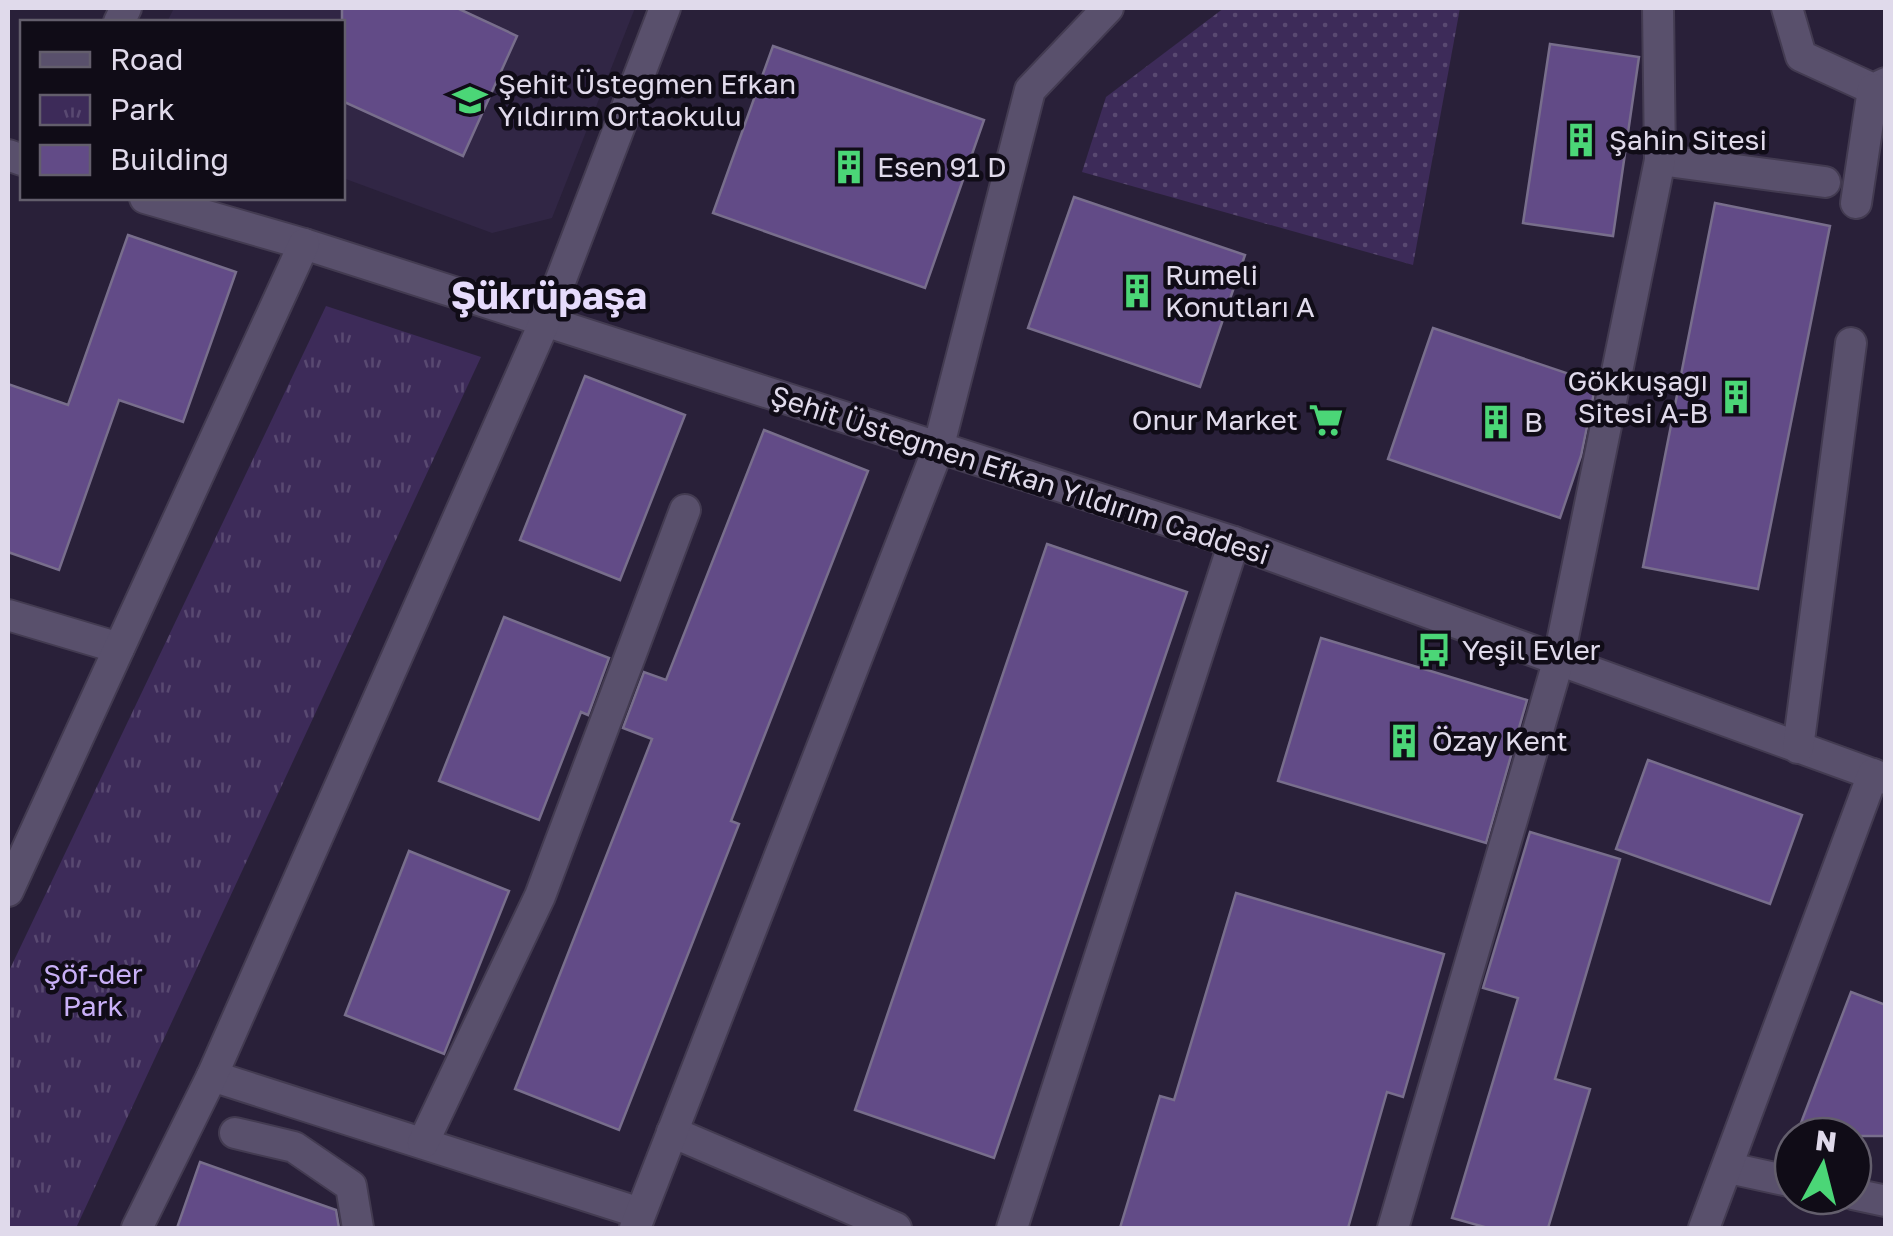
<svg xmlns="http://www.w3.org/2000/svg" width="1893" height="1236" viewBox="0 0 1893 1236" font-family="'Golos Text',sans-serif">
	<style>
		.built { fill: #312645 }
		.grass { fill: url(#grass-dots) }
		.park { fill: url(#park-tufts) }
		.building { fill: #624b87; stroke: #786e8c; stroke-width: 2.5 }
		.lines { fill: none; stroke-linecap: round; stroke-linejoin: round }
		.minor-casing { stroke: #433b51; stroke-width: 34 }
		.minor { stroke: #59506c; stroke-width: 30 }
		.labels { text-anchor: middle; stroke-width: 9; stroke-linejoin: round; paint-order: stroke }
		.poi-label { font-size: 28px; fill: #e0daeb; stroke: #100c17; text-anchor: start }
		.street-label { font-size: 28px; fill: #e0daeb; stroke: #100c17 }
		.park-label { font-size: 28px; fill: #c9b0f7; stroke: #100c17 }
		.district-label { font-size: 38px; font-weight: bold; fill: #e6dbfc; stroke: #100c17 }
	</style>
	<defs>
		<pattern id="grass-dots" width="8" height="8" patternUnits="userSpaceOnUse" patternTransform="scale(2.5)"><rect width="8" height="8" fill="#3d2b59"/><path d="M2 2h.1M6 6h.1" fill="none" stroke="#594971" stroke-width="1.8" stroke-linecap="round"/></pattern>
		<pattern id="park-tufts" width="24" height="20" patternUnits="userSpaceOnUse" patternTransform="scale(2.5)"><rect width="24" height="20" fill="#3d2b59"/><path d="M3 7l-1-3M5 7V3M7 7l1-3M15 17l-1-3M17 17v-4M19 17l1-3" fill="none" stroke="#594971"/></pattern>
	</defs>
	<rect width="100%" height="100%" fill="#292039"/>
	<polygon class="built" points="174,8 635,8 552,218 492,233 343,178 342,22 167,22"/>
	<polygon class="grass" points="1224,8 1460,8 1413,265 1082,172 1106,97"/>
	<polygon class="park" points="326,306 481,357 76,1228 8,1228 8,973"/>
	<g class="building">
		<polygon points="342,8 457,8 517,36 463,156 342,101"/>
		<polygon points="1550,44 1639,57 1613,236 1523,223"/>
		<polygon points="773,46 984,120 925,288 713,213"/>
		<polygon points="1074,197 1245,255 1200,387 1028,328"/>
		<polygon points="1715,203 1830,226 1758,589 1643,567"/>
		<polygon points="128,235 236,272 183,422 119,400 59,570 8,552 8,384 68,405"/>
		<polygon points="1433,328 1596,383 1581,456 1560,518 1388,459"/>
		<polygon points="585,376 685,415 620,580 520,540"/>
		<polygon points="764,430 868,471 731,821 739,824 619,1130 515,1089 652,739 623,728 644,672 666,680"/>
		<polygon points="1047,544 1187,592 994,1158 855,1110"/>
		<polygon points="504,617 609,658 588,715 581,712 539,820 439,781"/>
		<polygon points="1321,638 1527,700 1486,843 1278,781"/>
		<polygon points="1648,760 1802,815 1770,904 1616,849"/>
		<polygon points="1530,832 1620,859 1555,1079 1590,1089 1548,1228 1488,1228 1452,1218 1518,998 1483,988"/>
		<polygon points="409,851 509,891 444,1054 345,1015"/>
		<polygon points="1236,893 1444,954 1403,1097 1387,1092 1348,1228 1120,1228 1160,1096 1174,1100"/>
		<polygon points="1851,992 1886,1005 1886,1136 1796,1136"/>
		<polygon points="200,1162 336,1210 339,1228 177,1228"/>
	</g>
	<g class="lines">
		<g class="minor-casing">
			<g id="minor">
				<polyline points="1787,8 1801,56 1873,89 1886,83"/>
				<polyline points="119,22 126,8"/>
				<polyline points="8,155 22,160"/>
				<polyline points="1660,160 1825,182"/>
				<polyline points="145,198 304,244 1234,542 1886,779"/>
				<polyline points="1856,203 1873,89"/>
				<polyline points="8,615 119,648"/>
				<polyline points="1798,748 1851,343"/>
				<polyline points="8,891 304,244"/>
				<polyline points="212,1076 640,1213"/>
				<polyline points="672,1132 896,1228"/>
				<polyline points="235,1133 294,1147 351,1186 358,1228"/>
				<polyline points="423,1143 540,896 685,510"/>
				<polyline points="1729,1168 1793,1182"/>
				<polyline points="1853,1194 1886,1201"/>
				<polyline points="137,1228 212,1076 545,321 665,8"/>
				<polyline points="635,1228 938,449 1030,90 1108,8"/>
				<polyline points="1012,1228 1234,542"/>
				<polyline points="1393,1228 1558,662 1660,160 1658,8"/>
				<polyline points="1704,1228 1873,774"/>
			</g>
		</g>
		<use href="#minor" class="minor"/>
	</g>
	<defs>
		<g id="school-bare" transform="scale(2.7)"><path d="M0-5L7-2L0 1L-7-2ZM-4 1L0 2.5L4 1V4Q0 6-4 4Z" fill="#4bd677" stroke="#100c17" stroke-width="2.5" paint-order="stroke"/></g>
		<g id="building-bare" transform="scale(2.7)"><path d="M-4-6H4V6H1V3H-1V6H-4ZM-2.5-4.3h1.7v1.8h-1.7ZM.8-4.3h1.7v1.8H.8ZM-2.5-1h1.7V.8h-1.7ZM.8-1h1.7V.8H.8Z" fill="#4bd677" stroke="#100c17" stroke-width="2.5" paint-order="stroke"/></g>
		<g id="supermarket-bare" transform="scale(2.7)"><path d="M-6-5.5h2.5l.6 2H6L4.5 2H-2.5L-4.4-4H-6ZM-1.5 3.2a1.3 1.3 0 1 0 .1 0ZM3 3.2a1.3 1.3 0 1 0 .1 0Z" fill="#4bd677" stroke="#100c17" stroke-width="2.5" paint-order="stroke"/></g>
		<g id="bus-bare" transform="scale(2.7)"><path d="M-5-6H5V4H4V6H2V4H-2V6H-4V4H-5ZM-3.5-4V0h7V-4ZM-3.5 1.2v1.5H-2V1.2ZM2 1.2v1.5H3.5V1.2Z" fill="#4bd677" stroke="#100c17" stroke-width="2.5" paint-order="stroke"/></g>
	</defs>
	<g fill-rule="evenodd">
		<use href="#school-bare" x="470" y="100"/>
		<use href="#building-bare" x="1581" y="140"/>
		<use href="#building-bare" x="849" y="167"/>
		<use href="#building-bare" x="1137" y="291"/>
		<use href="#building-bare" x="1736" y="397"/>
		<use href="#supermarket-bare" x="1326" y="420"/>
		<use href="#building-bare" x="1496" y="422"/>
		<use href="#bus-bare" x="1434" y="650"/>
		<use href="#building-bare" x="1404" y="741"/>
	</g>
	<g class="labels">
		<g class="poi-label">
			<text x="498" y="94">Şehit Üsteğmen Efkan<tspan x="498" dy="32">Yıldırım Ortaokulu</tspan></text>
			<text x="1609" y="150">Şahin Sitesi</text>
			<text x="877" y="177">Esen 91 D</text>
			<text x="1165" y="285">Rumeli<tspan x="1165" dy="32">Konutları A</tspan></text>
			<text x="1708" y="391" text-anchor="end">Gökkuşağı<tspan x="1708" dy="32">Sitesi A-B</tspan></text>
			<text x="1298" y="430" text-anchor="end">Onur Market</text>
			<text x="1524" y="432">B</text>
			<text x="1462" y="660">Yeşil Evler</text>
			<text x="1432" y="751">Özay Kent</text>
		</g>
		<g class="street-label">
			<text transform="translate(1020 475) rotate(18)" y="10">Şehit Üsteğmen Efkan Yıldırım Caddesi</text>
		</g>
		<g class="park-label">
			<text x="93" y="984">Şöf-der<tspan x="93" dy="32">Park</tspan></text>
		</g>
		<g class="district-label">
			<text x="549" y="309">Şükrüpaşa</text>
		</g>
	</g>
	<rect width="1893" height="1236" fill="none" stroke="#e0daeb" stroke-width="20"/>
	<rect x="20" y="20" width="325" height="180" fill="#100c17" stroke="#635e6c" stroke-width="2.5"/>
	<rect x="40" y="52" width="50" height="15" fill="#59506c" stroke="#635e6c" stroke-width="2.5"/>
	<text x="110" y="70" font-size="30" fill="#e0daeb">Road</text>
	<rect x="40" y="95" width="50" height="30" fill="url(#park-tufts)" stroke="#635e6c" stroke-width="2.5"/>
	<text x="110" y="120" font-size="30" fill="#e0daeb">Park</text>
	<rect x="40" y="145" width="50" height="30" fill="#624b87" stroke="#635e6c" stroke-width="2.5"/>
	<text x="110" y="170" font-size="30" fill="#e0daeb">Building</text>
	<g transform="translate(1823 1166) rotate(7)"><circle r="48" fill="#100c17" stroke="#635e6c" stroke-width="2.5"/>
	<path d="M0-8L18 38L0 25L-18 38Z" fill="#4bd677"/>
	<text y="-15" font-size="28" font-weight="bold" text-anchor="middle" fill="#e0daeb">N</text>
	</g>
</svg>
